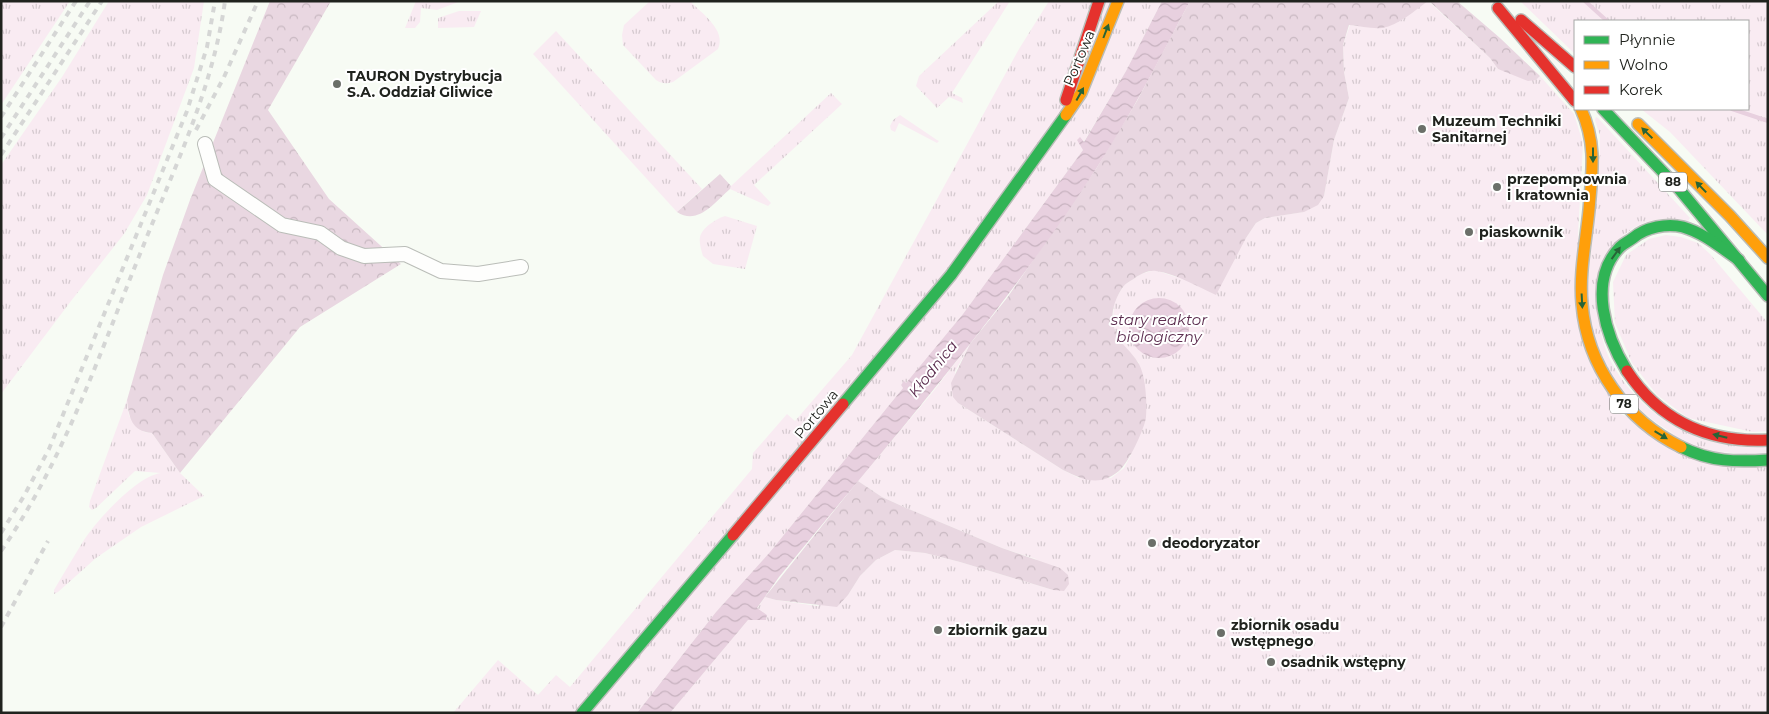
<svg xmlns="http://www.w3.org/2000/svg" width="1769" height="714" viewBox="0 0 1769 714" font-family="Montserrat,sans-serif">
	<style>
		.grass { fill: url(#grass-tufts) }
		.forest { fill: url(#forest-crowns) }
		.water { fill: url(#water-waves) }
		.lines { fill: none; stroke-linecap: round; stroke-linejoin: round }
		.stream { stroke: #e8d0df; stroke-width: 4 }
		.street-casing { stroke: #babdb8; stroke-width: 16 }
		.fast-casing { stroke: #babdb8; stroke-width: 14 }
		.slow-casing { stroke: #babdb8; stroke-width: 14 }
		.jam-casing { stroke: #babdb8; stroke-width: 14 }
		.street { stroke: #fefefd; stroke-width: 14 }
		.fast { stroke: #30b455; stroke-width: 11 }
		.slow { stroke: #ff9f0a; stroke-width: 11 }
		.jam { stroke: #e5322d; stroke-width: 11 }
		.rail { stroke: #d5d6d5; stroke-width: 4; stroke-dasharray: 6 6; stroke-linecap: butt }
		.oneway { fill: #276437 }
		.poi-dot { fill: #6b6f69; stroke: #fff; stroke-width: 2 }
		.labels { text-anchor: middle; stroke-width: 4; stroke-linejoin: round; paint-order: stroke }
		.shield { fill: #fff; stroke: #636562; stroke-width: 1 }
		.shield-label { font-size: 12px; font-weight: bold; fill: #20231e }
		.street-label { font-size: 14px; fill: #20231e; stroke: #fff }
		.poi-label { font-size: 14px; font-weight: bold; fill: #20231e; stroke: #fff; text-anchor: start }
		.water-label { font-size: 15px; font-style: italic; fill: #5c2d4f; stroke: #fff }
	</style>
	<defs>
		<pattern id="grass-tufts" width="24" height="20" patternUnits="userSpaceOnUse" patternTransform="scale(1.25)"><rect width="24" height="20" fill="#f9ebf2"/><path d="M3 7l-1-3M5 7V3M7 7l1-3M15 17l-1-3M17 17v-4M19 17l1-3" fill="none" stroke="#d5c9cf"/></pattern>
		<pattern id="forest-crowns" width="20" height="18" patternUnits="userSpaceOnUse" patternTransform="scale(1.25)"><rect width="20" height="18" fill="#e9d7e1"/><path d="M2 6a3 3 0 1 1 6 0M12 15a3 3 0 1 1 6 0" fill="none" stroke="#c8b8c1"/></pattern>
		<pattern id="water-waves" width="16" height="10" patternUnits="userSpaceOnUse" patternTransform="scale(1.25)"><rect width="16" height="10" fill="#e8d0df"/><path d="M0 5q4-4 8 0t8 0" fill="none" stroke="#c7b2bf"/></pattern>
	</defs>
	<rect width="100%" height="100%" fill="#f7fbf4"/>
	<g class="grass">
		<polygon points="1,1 70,1 1,105"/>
		<polygon points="109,1 204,1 194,68 147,195 124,234 71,301 1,394 1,165 62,77"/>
		<polygon points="416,1 461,1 437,10 421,8 420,22 415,28 405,28"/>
		<path d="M 650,1 L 690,1 C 701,13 727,30 718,49 L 673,82 C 666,84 662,84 656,80 L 623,45 L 622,35 L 624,25 Z"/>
		<polygon points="999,1 1010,1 952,93 962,98 963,103 949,97 937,108 916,86 919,76"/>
		<polygon points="1049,1 1162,1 1126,71 1083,143 1080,138 1083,150 963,314 906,383 904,382 901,385 903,388 770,552 716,612 637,713 453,713 498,660 538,695 556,675 570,687 752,469 753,453 787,414 795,421 852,355 1019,49"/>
		<polygon points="1428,1 1490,58 1498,69 1536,80 1540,76 1574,114 1583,143 1578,235 1620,414 1768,468 1768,713 670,713 748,620 766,620 767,615 757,609 765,597 776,600 817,606 848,595 860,576 876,560 895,550 925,553 960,562 1053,590 1036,559 1002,548 904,507 882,497 858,481 932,393 970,344 955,372 958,403 1063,470 1079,478 1111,478 1124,468 1131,455 1139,363 1117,338 1113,321 1114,302 1124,285 1141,274 1155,270 1176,277 1246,238 1256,223 1265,218 1303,212 1324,196 1334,140 1349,98 1344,72 1343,45 1350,25 1381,28 1401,20"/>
		<polygon points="1520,1 1768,1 1768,235 1670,132 1641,109 1748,109 1748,21 1575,21 1575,54"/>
		<polygon points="459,11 481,11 474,27 438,28 438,18"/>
		<polygon points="556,31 702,189 677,212 533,54"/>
		<polygon points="831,93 842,104 754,185 771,203 768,206 730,189 731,186"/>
		<polygon points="900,115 937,140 939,141 937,143 899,123 895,132 891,130 890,126 893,120"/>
		<path d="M 1596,117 L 1598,118 L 1690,218 L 1688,221 C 1663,216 1644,219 1624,235 C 1601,252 1594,278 1597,305 C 1599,326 1603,349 1614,367 C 1646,421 1706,452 1768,446 L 1768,454 C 1682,462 1598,397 1589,310 C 1587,289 1589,267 1591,246 C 1594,214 1597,183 1600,152 L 1600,136 L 1595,120 Z"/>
		<path d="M 725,216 L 757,226 L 745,269 L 713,264 L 703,256 C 701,250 698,240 701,234 C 705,226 716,219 725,216 Z"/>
		<polygon points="1666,235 1681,237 1698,243 1710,254 1768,323 1768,431 1753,432 1688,418 1657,395 1632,363 1615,323 1613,282 1626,255 1649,239"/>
		<path d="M 127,400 L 129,416 L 144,432 L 152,433 L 180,473 L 204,496 L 141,527 L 96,558 L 58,592 L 54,594 L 54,590 C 64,573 74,556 84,540 C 97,520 137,476 161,473 L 135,471 L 96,508 L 92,510 L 89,507 L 90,501 Z"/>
	</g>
	<g class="forest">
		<path d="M 270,1 L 331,1 L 268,110 L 329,199 L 401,264 L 300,327 L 180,473 L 152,433 C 131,431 129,417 127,400 L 163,275 L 190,200 Z"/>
		<path d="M 1190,1 L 1428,1 C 1414,11 1399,25 1382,28 C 1372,29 1360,26 1349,25 L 1343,45 L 1344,72 L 1349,98 L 1334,140 L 1324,196 L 1318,205 L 1304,212 L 1265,218 L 1256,223 L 1246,238 L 1216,295 C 1198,287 1177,274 1156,271 C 1149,270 1141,274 1135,278 C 1129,282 1124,284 1121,290 C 1115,300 1111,311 1113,323 C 1118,345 1130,348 1139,364 C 1146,377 1147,403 1146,417 C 1145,428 1128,464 1119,471 C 1100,487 1083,480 1063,470 L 958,403 L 953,397 L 951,383 L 970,344 L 1007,298 L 1096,169 L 1137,101 Z"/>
		<polygon points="1429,1 1457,1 1500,38 1540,76 1536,80 1528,81 1498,69 1490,58"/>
		<path d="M 720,174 L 731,186 L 730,189 C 715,202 698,226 677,212 Z"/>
		<polygon points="858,481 882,497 904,507 1002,548 1060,568 1068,575 1069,584 1064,591 1053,590 960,562 925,553 895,550 876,560 860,576 848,595 837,607 776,600 765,597"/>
	</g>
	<g class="water">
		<path d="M 1162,1 L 1190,1 C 1160,58 1131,115 1096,169 C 1003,314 888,443 779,577 L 757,608 L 767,615 L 766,620 L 748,620 L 670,713 L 637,713 L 716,612 L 770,552 L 903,388 L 901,385 L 904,381 L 906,383 L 963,314 L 1083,150 L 1077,140 L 1080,137 L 1084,142 L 1126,71 Z"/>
		<circle cx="1159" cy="328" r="30"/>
	</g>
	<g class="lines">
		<g class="stream">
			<polyline points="1585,1 1607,21"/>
			<polyline points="1732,109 1768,121"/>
		</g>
		<g class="street-casing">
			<polyline id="street" points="205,144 215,179 282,225 320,233 341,248 364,256 405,254 441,271 478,274 521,267"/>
		</g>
		<g class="fast-casing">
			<g id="fast">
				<polyline points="1603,109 1680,190 1768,296"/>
				<path d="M 1627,371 C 1606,337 1587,281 1620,247 C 1624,243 1629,241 1633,238 C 1646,227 1667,223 1683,227 C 1704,233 1721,248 1739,260"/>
				<polyline points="843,404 951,275 1066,115"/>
				<path d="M 1681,447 C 1711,462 1736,462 1768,460"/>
				<polyline points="582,713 733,535"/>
			</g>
		</g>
		<g class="slow-casing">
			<g id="slow">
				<path d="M 1581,109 C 1597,144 1592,173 1589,210 C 1586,241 1579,273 1582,304 C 1587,366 1626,420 1681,447"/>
				<polyline points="1066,115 1081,93 1118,1"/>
				<polyline points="1638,124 1730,216 1768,258"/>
			</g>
		</g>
		<g class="jam-casing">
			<g id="jam">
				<polyline points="1498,8 1575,101"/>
				<polyline points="1521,20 1575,67"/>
				<polyline points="1066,100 1099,1"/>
				<path d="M 1627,371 C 1660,421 1709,443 1768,440"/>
				<polyline points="733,535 843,404"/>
			</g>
		</g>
		<use href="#street" class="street"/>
		<use href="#fast" class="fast"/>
		<use href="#slow" class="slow"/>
		<use href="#jam" class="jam"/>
		<g class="rail">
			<polyline points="1,117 76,1"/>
			<polyline points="196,130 224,77 258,1"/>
			<polyline points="1,138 90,1"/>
			<polyline points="1,155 102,1"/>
			<polyline points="1,533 24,496 49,449 187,111 207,47 215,1"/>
			<path d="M 1,551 C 65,459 100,352 142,249 C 174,168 213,89 225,1"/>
			<polyline points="1,627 48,541"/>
		</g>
	</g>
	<defs><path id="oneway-solid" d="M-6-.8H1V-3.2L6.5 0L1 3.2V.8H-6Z" transform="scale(1.25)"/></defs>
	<g class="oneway">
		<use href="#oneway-solid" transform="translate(1106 31) rotate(-69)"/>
		<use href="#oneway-solid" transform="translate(1080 94) rotate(-61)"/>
		<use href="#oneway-solid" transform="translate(1647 133) rotate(-136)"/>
		<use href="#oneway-solid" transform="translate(1593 155) rotate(90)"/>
		<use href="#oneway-solid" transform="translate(1701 187) rotate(-134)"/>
		<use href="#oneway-solid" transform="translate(1616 253) rotate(-54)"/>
		<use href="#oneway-solid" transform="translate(1582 301) rotate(87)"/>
		<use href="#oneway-solid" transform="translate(1661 435) rotate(31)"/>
		<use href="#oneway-solid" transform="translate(1720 436) rotate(-166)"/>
	</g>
	<g class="poi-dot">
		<circle cx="337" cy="84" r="5"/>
		<circle cx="1422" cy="129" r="5"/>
		<circle cx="1497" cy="187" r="5"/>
		<circle cx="1469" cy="232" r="5"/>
		<circle cx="1152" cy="543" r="5"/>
		<circle cx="938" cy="630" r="5"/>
		<circle cx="1221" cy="633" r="5"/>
		<circle cx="1271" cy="662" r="5"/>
	</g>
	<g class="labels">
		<g class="shield">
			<rect x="1659" y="172.5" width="28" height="19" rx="4"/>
			<rect x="1610" y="394.5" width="28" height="19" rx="4"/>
		</g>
		<g class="shield-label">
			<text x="1673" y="186">88</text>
			<text x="1624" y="408">78</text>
		</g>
		<g class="street-label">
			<text transform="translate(1079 58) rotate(-67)" y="5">Portowa</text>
			<text transform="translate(816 414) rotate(-50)" y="5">Portowa</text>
		</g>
		<g class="poi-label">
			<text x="347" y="81">TAURON Dystrybucja<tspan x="347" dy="16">S.A. Oddział Gliwice</tspan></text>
			<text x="1432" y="126">Muzeum Techniki<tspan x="1432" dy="16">Sanitarnej</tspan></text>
			<text x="1507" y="184">przepompownia<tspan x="1507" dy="16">i kratownia</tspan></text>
			<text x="1479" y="237">piaskownik</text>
			<text x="1162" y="548">deodoryzator</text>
			<text x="1231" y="630">zbiornik osadu<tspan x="1231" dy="16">wstępnego</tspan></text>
			<text x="948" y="635">zbiornik gazu</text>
			<text x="1281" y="667">osadnik wstępny</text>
		</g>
		<g class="water-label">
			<text x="1159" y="325">stary reaktor<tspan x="1159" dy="17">biologiczny</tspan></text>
			<text transform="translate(933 369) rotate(-51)" y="5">Kłodnica</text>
		</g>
	</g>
	<rect width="1769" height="714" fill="none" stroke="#20231e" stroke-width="5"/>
	<rect x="1574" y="20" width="175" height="90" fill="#ffffff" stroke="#a6a7a5"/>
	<rect x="1584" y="36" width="25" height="8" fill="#30b455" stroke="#a6a7a5"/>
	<text x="1619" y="45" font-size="15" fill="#20231e">Płynnie</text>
	<rect x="1584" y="61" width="25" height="8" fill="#ff9f0a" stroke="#a6a7a5"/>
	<text x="1619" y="70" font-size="15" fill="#20231e">Wolno</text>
	<rect x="1584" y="86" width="25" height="8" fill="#e5322d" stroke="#a6a7a5"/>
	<text x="1619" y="95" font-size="15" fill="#20231e">Korek</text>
</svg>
